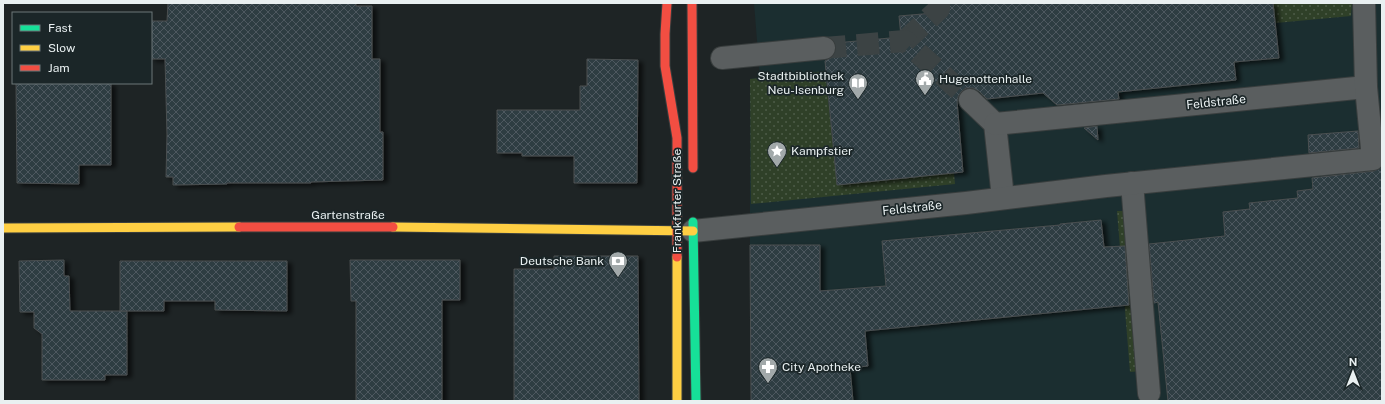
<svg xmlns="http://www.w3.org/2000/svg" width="1385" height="404" viewBox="0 0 1385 404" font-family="'Public Sans',sans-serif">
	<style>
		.built { fill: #1b2e30 }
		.green { fill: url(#green-dots) }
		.building { fill: url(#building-cross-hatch); stroke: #4a4f50; filter: url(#shadow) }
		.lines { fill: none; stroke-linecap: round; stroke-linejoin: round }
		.street-tunnel { stroke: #3c4344; stroke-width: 22; stroke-dasharray: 22 11; stroke-linecap: butt }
		.street-casing { stroke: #393e3e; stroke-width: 24 }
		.fast-casing { stroke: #393e3e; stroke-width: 11 }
		.slow-casing { stroke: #393e3e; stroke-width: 11 }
		.jam-casing { stroke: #393e3e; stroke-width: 11 }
		.street { stroke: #5a5e5f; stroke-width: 22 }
		.fast { stroke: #16e098; stroke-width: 9 }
		.slow { stroke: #ffcf43; stroke-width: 9 }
		.jam { stroke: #f24e42; stroke-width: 9 }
		.labels { text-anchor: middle; stroke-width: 3.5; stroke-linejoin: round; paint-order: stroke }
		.poi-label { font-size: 12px; fill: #e9f0f1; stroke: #1b2628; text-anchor: start }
		.street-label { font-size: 12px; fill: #e9f0f1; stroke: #1b2628 }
	</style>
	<defs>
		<pattern id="green-dots" width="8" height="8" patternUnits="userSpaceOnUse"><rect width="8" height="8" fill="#2f4028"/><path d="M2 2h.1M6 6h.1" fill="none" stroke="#4d5c48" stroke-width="1.8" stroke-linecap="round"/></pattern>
		<pattern id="building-cross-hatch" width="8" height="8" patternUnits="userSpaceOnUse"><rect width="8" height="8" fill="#2f3c43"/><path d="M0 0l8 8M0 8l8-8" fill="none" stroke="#4d585f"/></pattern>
		<filter id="shadow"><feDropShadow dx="4.5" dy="2.5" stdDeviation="2" flood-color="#0009"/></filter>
	</defs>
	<rect width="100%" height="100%" fill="#1e2425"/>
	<polygon class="built" points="754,3 1382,3 1382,401 751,401 750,245 750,79 760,78"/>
	<g class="green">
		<polygon points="1273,3 1352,3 1351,16 1276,23"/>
		<polygon points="825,71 837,185 954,173 955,184 751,204 750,79"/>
		<polygon points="1117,211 1123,211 1126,213 1142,371 1130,372"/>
	</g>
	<g class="building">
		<polygon points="168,3 356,3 356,6 372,6 372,59 380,59 380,132 383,132 383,180 311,182 311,183 227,183 227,184 173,185 173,177 166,177 167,135 165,59 151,59 151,21 167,21"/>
		<polygon points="934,3 1273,3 1279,58 1234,62 1236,80 1118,92 1119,99 1057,105 1043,93 987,99 979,91 973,88 966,88 961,92 958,97 958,101 957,101 963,172 837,185 825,61 831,58 835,54 836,47 835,43 901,37 899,16 934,13"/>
		<polygon points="587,59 638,60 637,183 574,183 574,156 522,156 522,153 497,153 497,110 580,110 580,86 587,86"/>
		<polygon points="16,83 111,83 111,165 79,165 79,184 17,183"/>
		<polygon points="1097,126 1098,140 1084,128"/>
		<polygon points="1358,131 1359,148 1309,153 1308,135"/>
		<polygon points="1382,167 1382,401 1168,401 1158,302 1154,303 1149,244 1225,236 1223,212 1250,209 1249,203 1298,198 1297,191 1313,189 1312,178 1374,171"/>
		<polygon points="1101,220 1104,247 1125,246 1129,305 865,331 868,366 850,368 853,401 751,401 750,245 820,245 820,291 886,286 882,241 1060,225 1060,224"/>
		<polygon points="554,256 638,256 639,401 514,401 514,269 554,269"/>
		<polygon points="64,260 64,276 69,276 70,311 127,311 127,375 105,375 105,380 42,380 42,334 34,328 34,312 20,312 19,261"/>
		<polygon points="350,260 460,260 460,300 442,300 442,401 356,401 356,301 351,301"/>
		<polygon points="120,261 287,261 287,311 215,310 215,301 164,301 164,311 120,311"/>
	</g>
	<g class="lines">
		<g class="street-tunnel">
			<polyline points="905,41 939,9 939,3"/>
			<polyline points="824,48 905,41 970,100"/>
		</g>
		<g class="street-casing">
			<g id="street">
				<polyline points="722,58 824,48"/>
				<polyline points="970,100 995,124 1003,198"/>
				<polyline points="995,124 1366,87"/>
				<polyline points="1132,183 1149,393"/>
				<polyline points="693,231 966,203 1106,186 1373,159 1366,87 1364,3"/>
			</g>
		</g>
		<g class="fast-casing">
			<polyline id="fast" points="693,222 696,401"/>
		</g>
		<g class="slow-casing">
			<g id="slow">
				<polyline points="393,227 693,231"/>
				<polyline points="3,228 239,227"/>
				<polyline points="677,257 677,401"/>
			</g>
		</g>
		<g class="jam-casing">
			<g id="jam">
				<polyline points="667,3 665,34 665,66 677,138 677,257"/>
				<polyline points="692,3 693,168"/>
				<polyline points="239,227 393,227"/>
			</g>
		</g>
		<use href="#street" class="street"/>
		<use href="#fast" class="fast"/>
		<use href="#slow" class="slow"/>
		<use href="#jam" class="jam"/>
	</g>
	<defs>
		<g id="civic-pin" transform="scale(1)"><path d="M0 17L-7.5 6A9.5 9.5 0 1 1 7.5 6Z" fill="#a2a9aa" stroke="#1b2628"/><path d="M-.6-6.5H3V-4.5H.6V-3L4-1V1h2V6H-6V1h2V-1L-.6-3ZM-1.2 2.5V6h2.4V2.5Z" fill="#fff"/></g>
		<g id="library-pin" transform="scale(1)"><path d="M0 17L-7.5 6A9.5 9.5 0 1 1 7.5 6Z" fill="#a2a9aa" stroke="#1b2628"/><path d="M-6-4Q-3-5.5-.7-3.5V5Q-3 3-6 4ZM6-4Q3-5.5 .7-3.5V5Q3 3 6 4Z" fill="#fff"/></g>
		<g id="sight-pin" transform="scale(1)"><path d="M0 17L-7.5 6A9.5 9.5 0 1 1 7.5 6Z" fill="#a2a9aa" stroke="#1b2628"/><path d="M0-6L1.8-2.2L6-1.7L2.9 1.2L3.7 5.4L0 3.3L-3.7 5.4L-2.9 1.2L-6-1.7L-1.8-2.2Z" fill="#fff"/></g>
		<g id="bank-pin" transform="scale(1)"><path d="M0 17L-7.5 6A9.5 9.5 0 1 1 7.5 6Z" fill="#a2a9aa" stroke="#1b2628"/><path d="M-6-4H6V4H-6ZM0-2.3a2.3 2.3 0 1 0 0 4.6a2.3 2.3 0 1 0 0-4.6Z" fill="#fff"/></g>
		<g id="pharmacy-pin" transform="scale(1)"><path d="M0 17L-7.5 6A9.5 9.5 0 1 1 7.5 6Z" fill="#a2a9aa" stroke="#1b2628"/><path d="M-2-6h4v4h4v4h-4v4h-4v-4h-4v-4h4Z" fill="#fff"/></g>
	</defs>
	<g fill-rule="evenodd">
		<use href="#civic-pin" x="925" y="79"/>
		<use href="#library-pin" x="858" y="83"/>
		<use href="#sight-pin" x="777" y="151"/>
		<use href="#bank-pin" x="618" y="261"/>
		<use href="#pharmacy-pin" x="768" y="367"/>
	</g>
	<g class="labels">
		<g class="poi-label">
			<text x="844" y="80" text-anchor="end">Stadtbibliothek<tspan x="844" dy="14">Neu-Isenburg</tspan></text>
			<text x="939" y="83">Hugenottenhalle</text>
			<text x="791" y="155">Kampfstier</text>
			<text x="604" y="265" text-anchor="end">Deutsche Bank</text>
			<text x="782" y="371">City Apotheke</text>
		</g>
		<g class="street-label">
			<text transform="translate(1216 102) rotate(-6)" y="4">Feldstraße</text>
			<text transform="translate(677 201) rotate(-90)" y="4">Frankfurter Straße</text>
			<text transform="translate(912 208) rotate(-6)" y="4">Feldstraße</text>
			<text x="348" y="219">Gartenstraße</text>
		</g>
	</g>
	<rect width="1385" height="404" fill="none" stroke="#e9f0f1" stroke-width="8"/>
	<rect x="12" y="12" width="140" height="72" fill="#1b2628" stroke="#6d7778"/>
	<rect x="20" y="25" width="20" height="6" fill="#16e098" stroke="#6d7778"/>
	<text x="48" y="32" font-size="12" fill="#e9f0f1">Fast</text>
	<rect x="20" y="45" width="20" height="6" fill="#ffcf43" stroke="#6d7778"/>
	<text x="48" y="52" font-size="12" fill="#e9f0f1">Slow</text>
	<rect x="20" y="65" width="20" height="6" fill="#f24e42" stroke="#6d7778"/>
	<text x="48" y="72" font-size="12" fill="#e9f0f1">Jam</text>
	<g transform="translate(1353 372)" stroke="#1b2628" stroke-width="3" paint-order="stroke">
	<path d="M0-3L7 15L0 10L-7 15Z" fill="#e9f0f1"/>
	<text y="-6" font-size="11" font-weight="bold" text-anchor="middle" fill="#e9f0f1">N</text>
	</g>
</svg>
